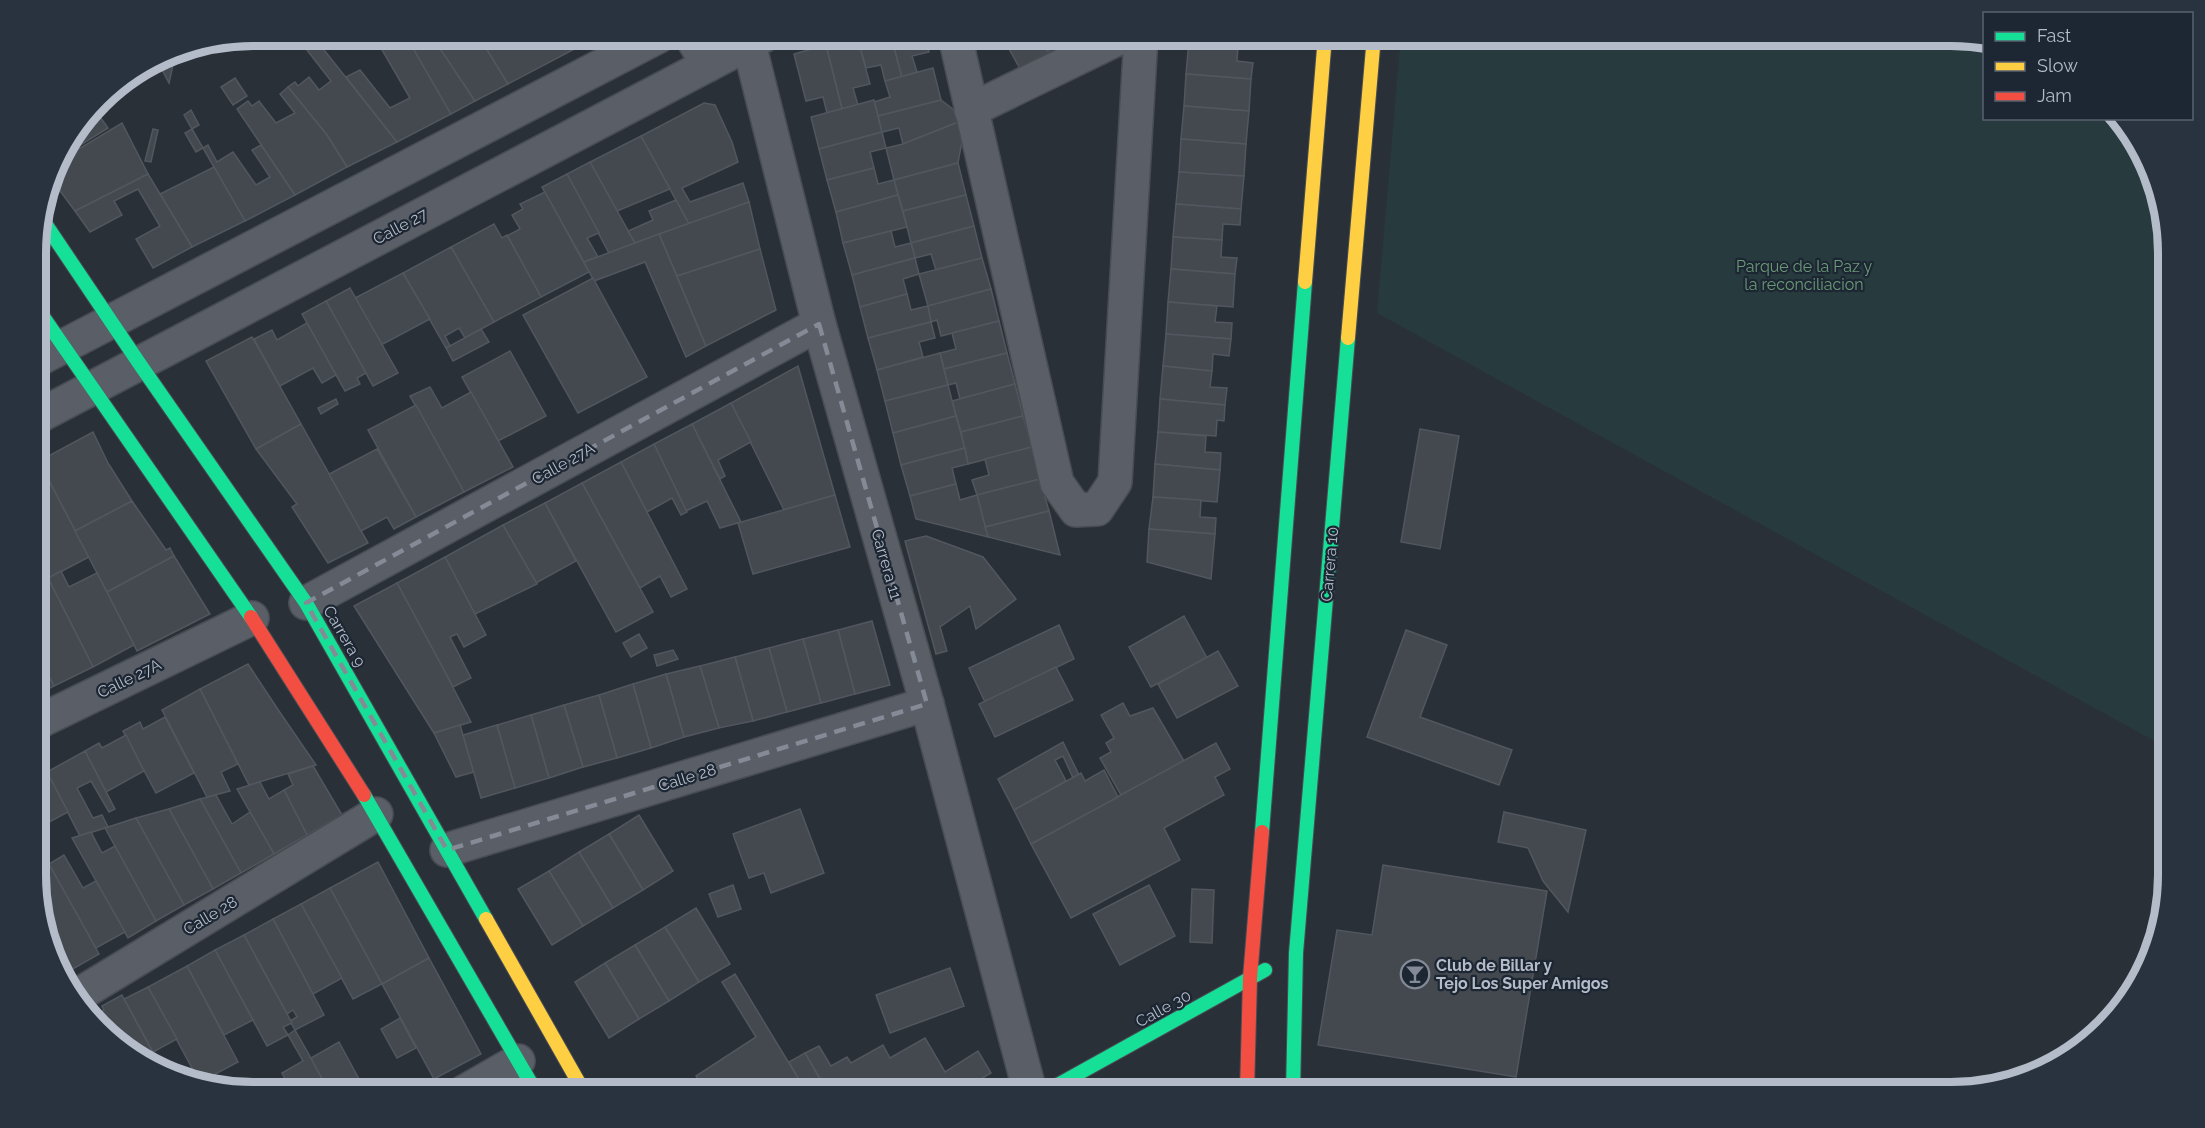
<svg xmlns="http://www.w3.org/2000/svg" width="2205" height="1128" viewBox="0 0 2205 1128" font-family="Raleway,sans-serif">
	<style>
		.green { fill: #273a3e }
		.building { fill: #444950; stroke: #52575f; stroke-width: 1.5 }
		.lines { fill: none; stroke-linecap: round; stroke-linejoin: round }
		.street-casing { stroke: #484c53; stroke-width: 36 }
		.fast-casing { stroke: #484c53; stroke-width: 16 }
		.slow-casing { stroke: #484c53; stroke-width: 16 }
		.jam-casing { stroke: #484c53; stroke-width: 16 }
		.street { stroke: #5a5e66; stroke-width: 33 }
		.fast { stroke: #16e098; stroke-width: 14 }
		.slow { stroke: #ffcf43; stroke-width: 14 }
		.jam { stroke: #f24e42; stroke-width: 14 }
		.marked { fill: none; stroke: #848b96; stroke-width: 4.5; stroke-dasharray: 12 8; stroke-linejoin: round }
		.labels { text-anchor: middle; stroke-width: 4.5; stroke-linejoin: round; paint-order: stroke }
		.street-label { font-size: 16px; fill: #b4bcc9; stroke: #1d2633 }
		.park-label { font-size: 16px; fill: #6b9a76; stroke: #1d2633 }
		.poi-label { font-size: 16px; font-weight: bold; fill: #b4bcc9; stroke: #1d2633; text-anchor: start }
		.rim { fill: none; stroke: #b4bcc9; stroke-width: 8 }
	</style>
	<rect width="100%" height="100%" fill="#2a3038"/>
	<polygon class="green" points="1401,36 1951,36 1984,44 1984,118 2116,119 2132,132 2167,225 2169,749 1377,313"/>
	<g class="building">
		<polygon points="300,36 313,36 397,142 347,167 327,135 288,87 295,82 298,86 309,77 319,90 331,81 307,50 309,48"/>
		<polygon points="374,36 406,36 451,114 397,142 346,77 360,70 390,108 410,98"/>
		<polygon points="406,36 432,36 475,101 451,114"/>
		<polygon points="455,36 479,36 508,84 475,101 439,47"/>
		<polygon points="510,36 599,36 508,84 486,48"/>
		<polygon points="857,36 891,36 902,77 885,81 881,65 866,68"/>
		<polygon points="891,36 924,36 929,52 912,56 917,72 902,77"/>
		<polygon points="1002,36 1040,36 1053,61 1024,76"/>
		<polygon points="1040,36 1077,36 1082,46 1053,61"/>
		<polygon points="857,37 870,84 853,88 858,105 842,109 826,45"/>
		<polygon points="1189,41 1238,46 1237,61 1253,63 1251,79 1186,74"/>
		<polygon points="826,45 842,109 827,113 823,97 806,101 794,54"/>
		<polygon points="176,51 169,83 160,66 150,71 147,67 171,52"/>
		<polygon points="933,68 941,100 878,116 874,102 890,97 885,81"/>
		<polygon points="1186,74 1251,79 1249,111 1184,106"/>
		<polygon points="235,78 247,96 233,105 221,87"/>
		<polygon points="288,87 327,135 347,167 295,195 237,109 248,101 252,106 259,101 276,123 295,113 280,94"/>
		<polygon points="874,100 882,132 819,149 811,117"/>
		<polygon points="941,100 966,119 903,144 899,128 882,132 878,116"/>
		<polygon points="704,103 715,105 732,142 738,162 682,188 690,202 743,183 749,202 689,224 641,136"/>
		<polygon points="1184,106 1249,111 1246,144 1181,139"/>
		<polygon points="95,110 108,128 58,159 58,158"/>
		<polygon points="191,110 199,125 192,129 184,115"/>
		<polygon points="966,119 958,163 894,180 886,148 903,144"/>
		<polygon points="122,123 148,174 75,211 52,180 57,162"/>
		<polygon points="153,129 158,130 151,162 145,161"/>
		<polygon points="192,129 203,148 196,152 185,133"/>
		<polygon points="882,132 886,148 870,152 874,168 827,180 819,149"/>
		<polygon points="641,136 670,189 617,211 590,162"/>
		<polygon points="1181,139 1246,144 1244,176 1179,172"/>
		<polygon points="208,145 217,162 233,152 256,185 270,177 252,150 261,145 295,195 245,221 203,148"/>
		<polygon points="590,162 635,243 609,253 567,174"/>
		<polygon points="958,163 966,195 903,211 894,180"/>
		<polygon points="214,167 245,221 192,247 160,194"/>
		<polygon points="874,168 878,184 894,180 898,195 836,212 827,180"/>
		<polygon points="1179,172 1244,176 1241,209 1176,204"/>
		<polygon points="148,174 192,247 153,268 136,239 160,226 138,189 114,201 122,215 90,232 75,211"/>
		<polygon points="567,174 599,233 587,238 598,257 584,262 542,187"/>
		<polygon points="545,192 589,272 541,297 507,236 520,229 512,215 523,209 520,204"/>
		<polygon points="898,195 907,227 843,243 836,212"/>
		<polygon points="966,195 974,226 911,243 903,211"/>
		<polygon points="676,200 689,224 635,243 628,231 653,220 649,211"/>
		<polygon points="749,202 760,249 677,276 659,234"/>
		<polygon points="1176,204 1241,209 1240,225 1223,224 1222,240 1173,237"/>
		<polygon points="494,224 502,238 507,235 541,297 494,322 451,247"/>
		<polygon points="974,226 982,258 936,270 931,254 915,258 911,243"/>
		<polygon points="891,231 895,247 911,243 915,258 852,275 843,243"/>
		<polygon points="659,234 706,346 686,357 645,262 594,281 584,262"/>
		<polygon points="1173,237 1222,240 1221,257 1237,258 1235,274 1171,269"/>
		<polygon points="451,247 494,322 465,338 459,328 445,336 450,346 446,348 403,273"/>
		<polygon points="760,249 776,310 706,346 677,276"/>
		<polygon points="915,258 919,274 903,279 907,294 860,307 852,275"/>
		<polygon points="982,258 991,289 928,306 919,274"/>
		<polygon points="1171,269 1235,274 1233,307 1168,302"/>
		<polygon points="403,273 430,319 381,345 355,298"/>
		<polygon points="593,278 647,377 578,413 523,315"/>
		<polygon points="350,288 398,373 373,386 326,301"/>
		<polygon points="991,289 999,321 941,336 937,320 931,322 928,306"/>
		<polygon points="907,294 911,310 928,306 931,322 868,338 860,307"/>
		<polygon points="326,301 366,373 357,378 360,384 345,391 302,314"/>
		<polygon points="1168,302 1217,306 1215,322 1232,323 1231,339 1166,334"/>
		<polygon points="999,321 1007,353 944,369 940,353 956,349 952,333"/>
		<polygon points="931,322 935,338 919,342 923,357 877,370 868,338"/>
		<polygon points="307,323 336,375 322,383 313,368 280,386 254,339 272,330 277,340"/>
		<polygon points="481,329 489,342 453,361 446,348"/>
		<polygon points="1166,334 1231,339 1229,356 1213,354 1212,371 1163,366"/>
		<polygon points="252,337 301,424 256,449 206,361"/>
		<polygon points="510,351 546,416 498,441 462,377"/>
		<polygon points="940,353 948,385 885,401 877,370"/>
		<polygon points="1007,353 1015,384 960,399 956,383 948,385 944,369"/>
		<polygon points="798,366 835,495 784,510 731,403"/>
		<polygon points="1163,366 1212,371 1210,387 1227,388 1225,405 1160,399"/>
		<polygon points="1015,384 1023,416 961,432 952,401"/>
		<polygon points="948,385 956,416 893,433 885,401"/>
		<polygon points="430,387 442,408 471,392 513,467 464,492 410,396"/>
		<polygon points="336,399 338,404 321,414 318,408"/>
		<polygon points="1160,399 1225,405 1224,421 1217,420 1216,436 1158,432"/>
		<polygon points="731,403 751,442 718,460 725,476 720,479 692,424"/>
		<polygon points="416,405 464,492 416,517 368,430"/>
		<polygon points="956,416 965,448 901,465 893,433"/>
		<polygon points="1023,416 1032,447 968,464 961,432"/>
		<polygon points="301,424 368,543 328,563 292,507 297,504 256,449"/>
		<polygon points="692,424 741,522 720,528 707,501 686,511 654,444"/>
		<polygon points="1420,429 1459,436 1440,549 1401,542"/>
		<polygon points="93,432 108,463 132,501 75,531 39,461"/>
		<polygon points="1158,432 1206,436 1205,452 1221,453 1220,470 1155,464"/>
		<polygon points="654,444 687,512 681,515 672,498 647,512 621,462"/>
		<polygon points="1032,447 1040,479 977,495 972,480 989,475 985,459"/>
		<polygon points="965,448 968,464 952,468 956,484 910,496 901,465"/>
		<polygon points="377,449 416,517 394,529 387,517 361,531 329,474"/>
		<polygon points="37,458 89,557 49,578 37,555"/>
		<polygon points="621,462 687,589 671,597 660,576 640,588 582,483"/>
		<polygon points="1155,464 1220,470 1217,502 1153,497"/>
		<polygon points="1040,479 1049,511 985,527 977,495"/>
		<polygon points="582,483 653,612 616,632 545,503"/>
		<polygon points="956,484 960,500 977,495 988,537 916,519 910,496"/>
		<polygon points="835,495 850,547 753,574 738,523"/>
		<polygon points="1153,497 1201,500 1200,517 1216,518 1215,534 1149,529"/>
		<polygon points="132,501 166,550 170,548 174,556 107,592 75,531"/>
		<polygon points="545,503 576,561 536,583 503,525"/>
		<polygon points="1049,511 1060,555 988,537 985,527"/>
		<polygon points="503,525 537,584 475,614 445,557"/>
		<polygon points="1149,529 1215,534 1211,579 1147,562"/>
		<polygon points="926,536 983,557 1016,599 976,629 970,606 940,627 947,651 936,654 905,541"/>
		<polygon points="37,555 49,578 42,581 37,571"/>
		<polygon points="174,556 210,614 137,651 107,592"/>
		<polygon points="445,557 486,635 464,647 457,634 450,637 471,678 453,687 397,583"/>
		<polygon points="61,571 69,587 97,573 134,645 93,667 48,578"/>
		<polygon points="48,578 93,667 54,686 37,653 37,584"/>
		<polygon points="397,583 445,672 471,722 434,733 354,606"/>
		<polygon points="1184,616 1207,658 1151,687 1129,647"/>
		<polygon points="872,621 890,685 855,694 838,630"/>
		<polygon points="1059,625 1074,659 985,702 969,668"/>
		<polygon points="838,630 855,694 821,703 803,639"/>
		<polygon points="1406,630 1447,645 1420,717 1512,750 1499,785 1367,737"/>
		<polygon points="639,634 647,648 631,657 623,643"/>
		<polygon points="803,639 821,703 787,712 769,648"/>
		<polygon points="769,648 787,712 753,721 735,657"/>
		<polygon points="673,650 678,659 657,666 654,655"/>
		<polygon points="1218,651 1238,686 1177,718 1158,684"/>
		<polygon points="37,653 54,686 37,695"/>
		<polygon points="735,657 753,721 719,728 700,666"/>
		<polygon points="248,664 279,711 316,765 249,785 200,689"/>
		<polygon points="700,666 719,728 684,737 666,674"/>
		<polygon points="1056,667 1073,700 995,737 979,704"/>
		<polygon points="666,674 684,737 651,748 633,684"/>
		<polygon points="633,684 651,748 617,758 599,695"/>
		<polygon points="200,689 238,764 221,772 230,791 207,797 162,710"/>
		<polygon points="599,695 617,758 583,767 564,705"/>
		<polygon points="1123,703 1130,716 1153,708 1184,761 1121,795 1100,758 1111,752 1106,743 1114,738 1101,715"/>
		<polygon points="564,705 583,767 549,778 531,715"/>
		<polygon points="531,715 549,778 515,788 497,725"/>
		<polygon points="165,717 194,773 156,793 123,731 140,722 143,729"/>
		<polygon points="460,725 474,772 456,777 434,733"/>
		<polygon points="497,725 515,788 481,798 463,735"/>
		<polygon points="126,735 144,771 106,792 85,751 99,743 102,748"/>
		<polygon points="1063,742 1079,775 1073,778 1063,756 1055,760 1066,781 1014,810 998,779"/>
		<polygon points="1216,743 1230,769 1215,777 1224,795 1164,828 1180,860 1071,918 1031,844"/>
		<polygon points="85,751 115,809 109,812 91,781 77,788 93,818 102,815 108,827 80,836 47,772"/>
		<polygon points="313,766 342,815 307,835 284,790 293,785 288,774"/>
		<polygon points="1104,770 1118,797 1031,844 1014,810 1081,773 1085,781"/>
		<polygon points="47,772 68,812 38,828 38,777"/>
		<polygon points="260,782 269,799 284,790 307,835 274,854 237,789"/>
		<polygon points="216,795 232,824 250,812 274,854 241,873 200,799"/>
		<polygon points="200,799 241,873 213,889 169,809"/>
		<polygon points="169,809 213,889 184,905 136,818"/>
		<polygon points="800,809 824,873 771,893 764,873 749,878 733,834"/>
		<polygon points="1504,812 1586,830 1568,912 1543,881 1528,848 1498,842"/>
		<polygon points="639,815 673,871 643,890 609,834"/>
		<polygon points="136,818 184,905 156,921 105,828"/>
		<polygon points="91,832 102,853 115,846 156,921 128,938 72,838"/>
		<polygon points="609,834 643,890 613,908 579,852"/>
		<polygon points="40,847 99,954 71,970 49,934 38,903 38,848"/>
		<polygon points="579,852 613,908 583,926 549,871"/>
		<polygon points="64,855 83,888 96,881 125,932 96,948 49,864"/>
		<polygon points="378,862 429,958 382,984 330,888"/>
		<polygon points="1383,865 1547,891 1516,1077 1318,1045 1337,930 1372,935"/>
		<polygon points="549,871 583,926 552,945 518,889"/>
		<polygon points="733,885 741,909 718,917 709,894"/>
		<polygon points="1149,885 1175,936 1120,965 1093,914"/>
		<polygon points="330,888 382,984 353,999 301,904"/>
		<polygon points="1192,889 1214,890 1212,943 1190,942"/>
		<polygon points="301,904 342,978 313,994 273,919"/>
		<polygon points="696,908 730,964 699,982 665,927"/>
		<polygon points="273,919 324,1015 295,1030 290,1021 297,1017 293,1010 287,1014 244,935"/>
		<polygon points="665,927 699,982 669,1001 635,945"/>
		<polygon points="49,934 71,970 65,974"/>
		<polygon points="244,935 292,1023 283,1027 288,1035 267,1046 215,950"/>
		<polygon points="635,945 669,1001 639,1019 605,963"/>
		<polygon points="215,950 253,1020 224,1035 187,966"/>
		<polygon points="429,958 481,1054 434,1079 382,984"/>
		<polygon points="605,963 639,1019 609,1038 575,982"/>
		<polygon points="187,966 238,1062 204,1080 198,1079 148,987"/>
		<polygon points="950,968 964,1006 890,1033 876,995"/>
		<polygon points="735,974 801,1083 807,1092 706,1092 696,1076 756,1037 722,982"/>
		<polygon points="148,987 177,1039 153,1052 124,999"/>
		<polygon points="122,995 124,999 163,1071 157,1069 95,1015 104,1010 102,1006"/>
		<polygon points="400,1018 416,1048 397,1058 381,1029"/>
		<polygon points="295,1030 311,1058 329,1092 292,1092 282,1073 303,1061 288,1035"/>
		<polygon points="925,1038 945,1072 978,1051 991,1073 959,1092 828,1092 805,1053 819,1046 831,1066 847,1057 851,1063 883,1045 890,1058"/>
		<polygon points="339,1042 366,1092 329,1092 311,1058"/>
		<polygon points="805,1053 817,1074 828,1092 807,1092 801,1083 789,1062"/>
		<polygon points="1462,1080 1463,1092 1323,1092 1322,1085"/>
		<polygon points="286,1082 292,1092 267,1092"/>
	</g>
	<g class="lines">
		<g class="street-casing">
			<g id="street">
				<polyline points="691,36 708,65"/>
				<polyline points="747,36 819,324 927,704 1030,1092"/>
				<polyline points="955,36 1057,483 1076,510 1097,509 1115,482 1141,36"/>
				<polyline points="971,110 1123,36"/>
				<polyline points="37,360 659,36"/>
				<polyline points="37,417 763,36"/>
				<polyline points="306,603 819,324"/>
				<polyline points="38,722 252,618"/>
				<polyline points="447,850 927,704"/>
				<polyline points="75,997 376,814"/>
				<polyline points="464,1092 518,1061"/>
			</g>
		</g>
		<g class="fast-casing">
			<g id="fast">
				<polyline points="42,219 139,363 306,603 486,919"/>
				<polyline points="37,308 251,617"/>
				<polyline points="364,795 536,1092"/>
				<polyline points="1262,832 1305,282"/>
				<polyline points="1045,1092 1265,970"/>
				<polyline points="1293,1092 1296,953 1348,338"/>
			</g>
		</g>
		<g class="slow-casing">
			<g id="slow">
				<polyline points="1305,282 1325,36"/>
				<polyline points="1348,338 1374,36"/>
				<polyline points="486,919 584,1092"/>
			</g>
		</g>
		<g class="jam-casing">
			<g id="jam">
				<polyline points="251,617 364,795"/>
				<polyline points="1247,1092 1250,978 1262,832"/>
			</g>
		</g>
		<use href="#street" class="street"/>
		<use href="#fast" class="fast"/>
		<use href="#slow" class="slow"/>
		<use href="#jam" class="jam"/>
	</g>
	<path class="marked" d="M 819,324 L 927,704 L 447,850 L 306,603 Z"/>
	<defs>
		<g id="bar-ring" transform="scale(1.5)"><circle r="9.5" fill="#1d2633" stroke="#848b96" stroke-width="1.5"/><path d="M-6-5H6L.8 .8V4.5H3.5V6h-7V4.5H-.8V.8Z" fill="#848b96"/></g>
	</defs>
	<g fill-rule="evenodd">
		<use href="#bar-ring" x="1415" y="974"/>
	</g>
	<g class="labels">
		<g class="street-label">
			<text transform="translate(400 226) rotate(-28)" y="6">Calle 27</text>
			<text transform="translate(563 463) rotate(-29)" y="6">Calle 27A</text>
			<text transform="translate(887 564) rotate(74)" y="6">Carrera 11</text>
			<text transform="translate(1329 564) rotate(-85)" y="6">Carrera 10</text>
			<text transform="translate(345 636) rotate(60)" y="6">Carrera 9</text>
			<text transform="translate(129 678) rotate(-26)" y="6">Calle 27A</text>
			<text transform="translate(687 777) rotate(-17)" y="6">Calle 28</text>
			<text transform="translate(210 915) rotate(-31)" y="6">Calle 28</text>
			<text transform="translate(1163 1008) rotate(-29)" y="6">Calle 30</text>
		</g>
		<g class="park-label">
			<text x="1804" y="272">Parque de la Paz y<tspan x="1804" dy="18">la reconciliacion</tspan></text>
		</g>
		<g class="poi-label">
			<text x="1436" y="971">Club de Billar y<tspan x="1436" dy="18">Tejo Los Super Amigos</tspan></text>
		</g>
	</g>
	<path d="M0 0H2205V1128H0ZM253 46H1951A207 207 0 0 1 2158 253V875A207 207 0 0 1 1951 1082H253A207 207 0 0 1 46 875V253A207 207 0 0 1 253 46Z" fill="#29323f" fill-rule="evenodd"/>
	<path class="rim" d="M253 46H1951A207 207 0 0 1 2158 253V875A207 207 0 0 1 1951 1082H253A207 207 0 0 1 46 875V253A207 207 0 0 1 253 46Z"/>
	<rect x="1983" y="12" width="210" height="108" fill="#1d2633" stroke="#59626f" stroke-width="1.5"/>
	<rect x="1995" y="32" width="30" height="9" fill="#16e098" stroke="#59626f" stroke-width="1.5"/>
	<text x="2037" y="42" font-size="18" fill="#b4bcc9">Fast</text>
	<rect x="1995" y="62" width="30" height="9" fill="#ffcf43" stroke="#59626f" stroke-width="1.5"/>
	<text x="2037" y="72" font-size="18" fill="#b4bcc9">Slow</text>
	<rect x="1995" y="92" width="30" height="9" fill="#f24e42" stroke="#59626f" stroke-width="1.5"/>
	<text x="2037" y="102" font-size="18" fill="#b4bcc9">Jam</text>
</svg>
